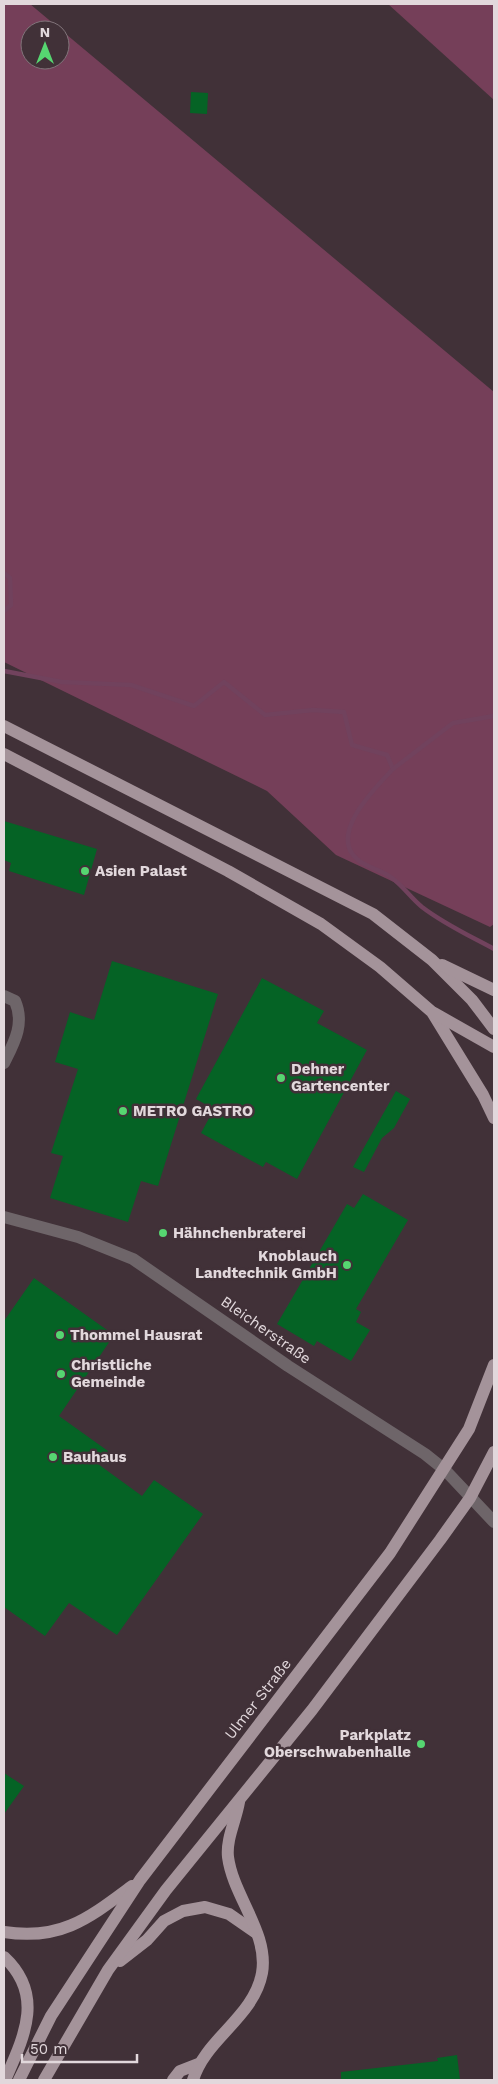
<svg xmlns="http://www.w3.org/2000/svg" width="498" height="2084" viewBox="0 0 498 2084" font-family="'Work Sans',sans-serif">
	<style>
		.green { fill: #753f59; fill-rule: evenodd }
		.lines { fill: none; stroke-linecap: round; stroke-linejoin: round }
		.stream { stroke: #71425d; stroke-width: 4.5 }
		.building { fill: #056325 }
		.minor { stroke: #6e6569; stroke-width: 12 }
		.major { stroke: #a4939a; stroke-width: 12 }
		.poi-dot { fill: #56d671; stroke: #413138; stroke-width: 2 }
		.labels { text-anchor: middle; stroke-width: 5; stroke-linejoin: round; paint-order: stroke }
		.poi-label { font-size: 15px; font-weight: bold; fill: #e2d8dc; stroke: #413138; text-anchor: start }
		.street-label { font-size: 15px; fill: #e2d8dc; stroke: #413138 }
	</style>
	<rect width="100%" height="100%" fill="#413138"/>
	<g class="green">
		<path d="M 4,4 L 30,4 L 494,392 L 494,924 L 490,927 L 336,855 L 267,791 L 4,662 ZM 30,30 L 60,30 L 60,60 L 30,60 Z"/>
		<polygon points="388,4 494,4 494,100"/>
	</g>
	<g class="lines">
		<g class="stream">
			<polyline points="4,573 10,578 11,605 4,611"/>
			<path d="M 4,671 L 62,682 L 131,685 L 194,706 L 224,682 L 265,715 L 313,710 L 344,712 L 352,745 L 387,755 L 393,769 C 375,788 327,835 358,860 C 368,868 382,870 392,878 C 403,886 411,898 422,907 C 444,924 470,936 494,949"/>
			<polyline points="393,769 453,723 494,716"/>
		</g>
	</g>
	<g class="building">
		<polygon points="191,92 208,93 207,114 190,113"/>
		<polygon points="4,821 97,849 84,895 9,871 11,863 4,860"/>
		<polygon points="112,961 218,994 158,1186 141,1181 128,1222 50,1198 63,1156 51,1153 78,1069 55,1062 70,1012 94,1020"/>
		<polygon points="262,978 324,1011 317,1023 367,1050 297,1179 266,1162 263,1167 201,1133 214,1109 196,1099"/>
		<polygon points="396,1091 410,1099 394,1128 382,1138 364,1172 353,1167"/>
		<polygon points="363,1194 408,1220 356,1309 361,1312 356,1322 370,1330 351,1361 317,1341 314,1346 277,1324 347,1204 354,1208"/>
		<polygon points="34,1278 114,1335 59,1416 108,1451 98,1464 142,1496 154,1480 203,1514 117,1635 69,1603 45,1636 4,1607 4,1321"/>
		<polygon points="4,1773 24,1786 4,1814"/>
		<polygon points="457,2055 460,2080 341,2080 341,2072 438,2061 437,2058"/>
	</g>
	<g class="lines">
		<g class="minor">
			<path d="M 4,996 L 15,1001 C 25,1024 14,1043 4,1063"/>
			<polyline points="4,1217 78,1237 133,1259 288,1366 425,1454 445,1470 494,1522"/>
		</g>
		<g class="major">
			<polyline points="4,726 373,914 432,960 472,1000 494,1029"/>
			<polyline points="4,754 228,871 321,924 380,967 432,1012 483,1095 494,1118"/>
			<polyline points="442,965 494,990"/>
			<polyline points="434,1013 494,1047"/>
			<path d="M 4,1932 C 61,1941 89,1918 132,1886"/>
			<path d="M 4,1957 C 45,1995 24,2037 5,2080"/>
			<polyline points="120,1961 147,1940 164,1921 183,1911 205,1907 229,1914 255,1932"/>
			<polyline points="19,2080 51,2016 140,1880 390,1553 469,1429 494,1365"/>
			<polyline points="44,2080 108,1970 166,1890 312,1710 440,1540 470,1498 494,1452"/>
			<polyline points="173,2080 180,2071 198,2064"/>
			<path d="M 193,2080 C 205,2039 254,2017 262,1973 C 269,1933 233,1896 228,1857 C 226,1839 236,1820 239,1802"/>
		</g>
	</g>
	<g class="poi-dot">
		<circle cx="85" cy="871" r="5"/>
		<circle cx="281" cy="1078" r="5"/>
		<circle cx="123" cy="1111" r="5"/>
		<circle cx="163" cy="1233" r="5"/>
		<circle cx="347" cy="1265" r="5"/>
		<circle cx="60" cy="1335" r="5"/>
		<circle cx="61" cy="1374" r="5"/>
		<circle cx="53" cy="1457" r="5"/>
		<circle cx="421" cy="1744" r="5"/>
	</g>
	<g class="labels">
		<g class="poi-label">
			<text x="95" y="876">Asien Palast</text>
			<text x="291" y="1074">Dehner<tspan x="291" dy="17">Gartencenter</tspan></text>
			<text x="133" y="1116">METRO GASTRO</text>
			<text x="173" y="1238">Hähnchenbraterei</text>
			<text x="337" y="1261" text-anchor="end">Knoblauch<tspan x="337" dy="17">Landtechnik GmbH</tspan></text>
			<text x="70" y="1340">Thommel Hausrat</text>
			<text x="71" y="1370">Christliche<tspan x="71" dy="17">Gemeinde</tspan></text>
			<text x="63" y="1462">Bauhaus</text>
			<text x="411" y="1740" text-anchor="end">Parkplatz<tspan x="411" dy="17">Oberschwabenhalle</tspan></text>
		</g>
		<g class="street-label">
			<text transform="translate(266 1330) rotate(35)" y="5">Bleicherstraße</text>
			<text transform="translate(258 1699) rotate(-52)" y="5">Ulmer Straße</text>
		</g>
	</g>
	<rect width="498" height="2084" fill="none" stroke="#e2d8dc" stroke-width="10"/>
	<g transform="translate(45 45)"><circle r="24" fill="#413138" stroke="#81747a"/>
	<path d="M0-4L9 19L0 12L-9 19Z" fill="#56d671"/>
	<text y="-8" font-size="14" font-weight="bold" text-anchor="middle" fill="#e2d8dc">N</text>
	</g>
	<path d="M22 2054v8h115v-8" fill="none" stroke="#e2d8dc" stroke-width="2.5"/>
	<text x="30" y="2054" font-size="15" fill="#e2d8dc" stroke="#413138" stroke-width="4" paint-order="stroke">50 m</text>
</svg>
